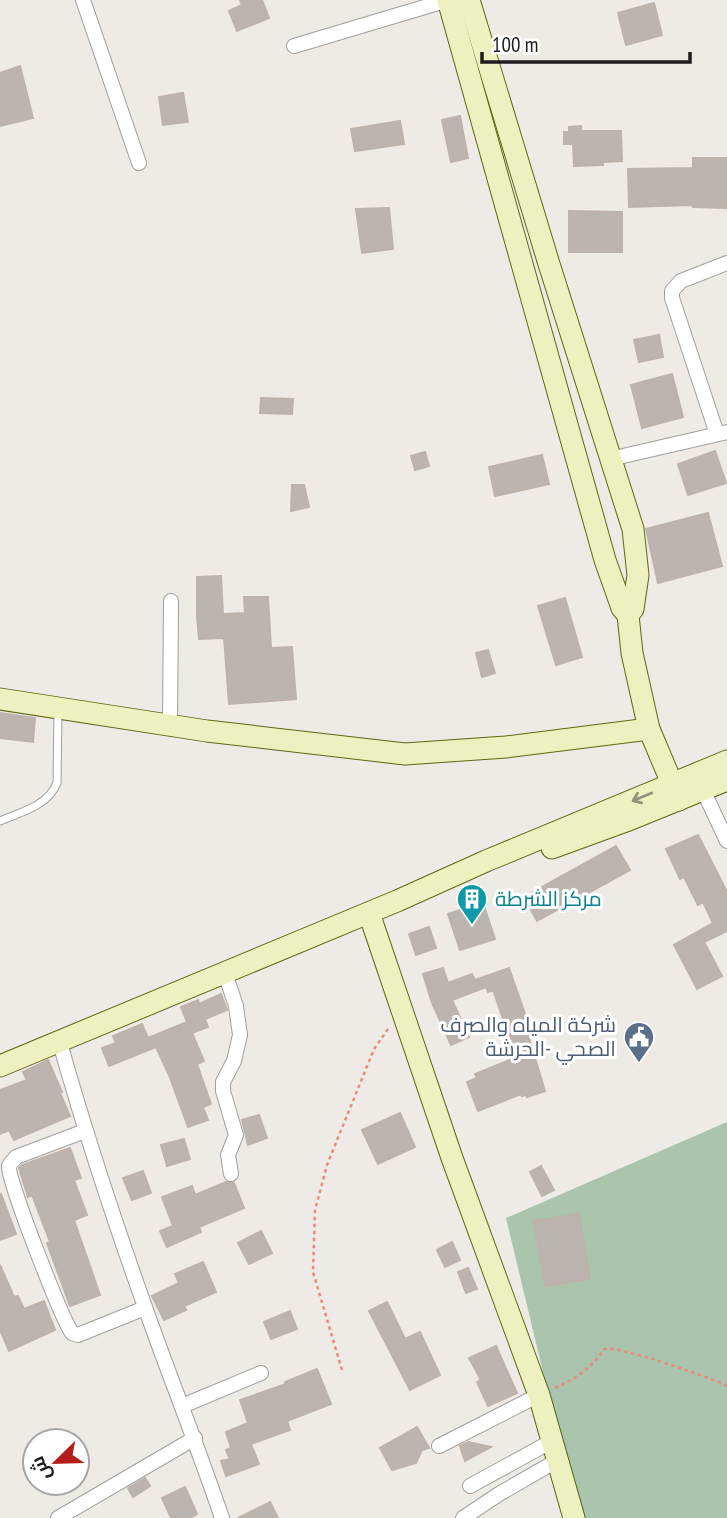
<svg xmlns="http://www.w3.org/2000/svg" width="727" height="1518" viewBox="0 0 727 1518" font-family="'PT Sans Narrow',Cairo,sans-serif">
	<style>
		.cemetery { fill: #aac4ae }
		.building { fill: #bbb4af; stroke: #beb3aa; stroke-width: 2 }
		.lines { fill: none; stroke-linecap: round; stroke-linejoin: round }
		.lane-casing { stroke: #9f9f9f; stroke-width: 9 }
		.street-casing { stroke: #9f9f9f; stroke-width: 16 }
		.secondary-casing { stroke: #5c6813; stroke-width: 23 }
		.path { stroke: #e88b7d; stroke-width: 2.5; stroke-dasharray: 3.5 3.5; stroke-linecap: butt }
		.lane { stroke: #fff; stroke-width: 7 }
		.street { stroke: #fff; stroke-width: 14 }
		.secondary { stroke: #edf1c0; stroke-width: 21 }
		.oneway { stroke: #909277 }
		.labels { text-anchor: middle; stroke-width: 6; stroke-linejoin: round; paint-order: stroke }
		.culture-label { font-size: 21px; fill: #0d838f; stroke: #fff; text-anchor: start }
		.service-label { font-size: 21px; fill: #4e5e75; stroke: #fff; text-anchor: end }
	</style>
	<rect width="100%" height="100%" fill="#eeebe6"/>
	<polygon class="cemetery" points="727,1122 727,1518 578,1518 506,1218"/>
	<g class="building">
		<polygon points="240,0 262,0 269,18 237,31 229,11 242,5"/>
		<polygon points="654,3 662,35 626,45 618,13"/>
		<polygon points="20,66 33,118 0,126 0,73"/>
		<polygon points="183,93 188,122 163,125 159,97"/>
		<polygon points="460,116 468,158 451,162 442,120"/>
		<polygon points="400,121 404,144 355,151 351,129"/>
		<polygon points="581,126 581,131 621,131 622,161 603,162 603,165 574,166 573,144 564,144 564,132 569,132 569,127"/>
		<polygon points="693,158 727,158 727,208 693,207 693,205 629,207 628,169 693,168"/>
		<polygon points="389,208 393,249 362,253 356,209"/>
		<polygon points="569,211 622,212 622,252 569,252"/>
		<polygon points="659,335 663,357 639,362 634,340"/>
		<polygon points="672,374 683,417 642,428 631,385"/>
		<polygon points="261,398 293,399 292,414 260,413"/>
		<polygon points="715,451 726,483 688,495 678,464"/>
		<polygon points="425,452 429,466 415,470 411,456"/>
		<polygon points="542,455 549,484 495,496 489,467"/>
		<polygon points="292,485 304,485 309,507 291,511"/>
		<polygon points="708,513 722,566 658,583 646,529"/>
		<polygon points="221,576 223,614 245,613 244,597 268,597 271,648 292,647 296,699 229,704 224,638 199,639 197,616 197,577"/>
		<polygon points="565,598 582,657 556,665 538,606"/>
		<polygon points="488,650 495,673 482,677 476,653"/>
		<polygon points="0,713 35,718 33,742 0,738"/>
		<polygon points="698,835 727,892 727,931 704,942 722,976 697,989 674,945 713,923 703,902 698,905 684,877 680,879 666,849"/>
		<polygon points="616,846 630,870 537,921 524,897"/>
		<polygon points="483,903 495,939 460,950 448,914"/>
		<polygon points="429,927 436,948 416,955 409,934"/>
		<polygon points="443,968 448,983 472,974 475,980 509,968 532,1034 528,1035 545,1091 527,1097 526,1095 522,1096 521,1094 478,1111 467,1082 477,1078 475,1074 510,1060 505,1044 511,1042 493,990 488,992 486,987 452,1000 469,1037 451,1045 432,1003 423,974"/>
		<polygon points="221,994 227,1010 205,1019 208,1027 192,1033 204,1061 197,1064 211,1104 203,1107 208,1120 188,1127 169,1075 156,1047 109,1066 102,1048 116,1043 113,1036 142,1024 148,1038 187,1022 181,1007 198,1000 199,1004"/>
		<polygon points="48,1060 62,1092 60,1093 70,1116 14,1140 9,1130 0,1134 0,1090 27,1080 23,1072"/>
		<polygon points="400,1113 415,1147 378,1164 362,1130"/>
		<polygon points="259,1115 267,1138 248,1145 242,1120"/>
		<polygon points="184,1139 190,1159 167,1166 161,1145"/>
		<polygon points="70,1148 81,1178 74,1180 87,1215 74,1220 100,1295 70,1306 47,1243 50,1242 32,1195 28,1197 19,1168 22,1165"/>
		<polygon points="541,1166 554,1190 542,1196 530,1172"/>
		<polygon points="143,1171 151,1193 132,1200 123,1178"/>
		<polygon points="226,1182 234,1183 244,1208 199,1227 201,1232 167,1247 160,1231 173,1226 162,1197 192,1186 195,1195"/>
		<polygon points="1,1194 16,1234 0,1240 0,1195"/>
		<polygon points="579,1214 590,1279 545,1286 534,1221"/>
		<polygon points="261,1231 272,1253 249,1264 238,1243"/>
		<polygon points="452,1242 460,1260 445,1267 437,1250"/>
		<polygon points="203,1262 216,1292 184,1306 186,1310 164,1320 152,1296 179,1283 175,1274"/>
		<polygon points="0,1265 14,1297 18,1296 24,1309 44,1301 55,1330 9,1351 0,1330"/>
		<polygon points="468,1268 477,1289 466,1293 458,1272"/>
		<polygon points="387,1302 405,1339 420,1332 440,1375 410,1390 369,1311"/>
		<polygon points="290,1311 297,1329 271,1339 264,1322"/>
		<polygon points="496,1346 517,1393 488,1406 477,1382 481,1380 469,1358"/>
		<polygon points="317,1369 331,1404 287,1421 290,1430 251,1444 259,1464 226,1476 221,1461 230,1459 226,1450 231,1448 226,1432 248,1423 240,1400 286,1384 285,1382"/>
		<polygon points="417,1427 429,1448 422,1450 416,1463 392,1470 380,1448"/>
		<polygon points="468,1442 491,1447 465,1461 460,1446"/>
		<polygon points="145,1478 150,1486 133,1497 128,1488"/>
		<polygon points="185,1487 197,1514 190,1518 171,1518 162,1498"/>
		<polygon points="270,1502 278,1518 238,1518"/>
	</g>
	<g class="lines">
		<g class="lane-casing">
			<path id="lane" d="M 0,821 C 21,812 48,806 57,783 L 58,711"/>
		</g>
		<g class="street-casing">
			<g id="street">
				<polyline points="83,0 139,163"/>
				<polyline points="294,46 448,0"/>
				<polyline points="717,434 672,298 672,291 681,281 727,263"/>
				<polyline points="610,459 727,432"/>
				<polyline points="170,725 171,601"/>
				<polyline points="703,790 727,841"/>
				<polyline points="225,973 236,1006 240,1035 234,1061 223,1082 223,1091 236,1135 228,1155 231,1174"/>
				<path d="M 60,1043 C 85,1132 114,1220 145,1307 C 170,1378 198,1447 222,1518"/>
				<path d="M 85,1131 L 16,1157 C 14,1160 10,1163 9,1166 C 7,1179 62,1319 72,1333 L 78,1335 L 145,1308"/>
				<polyline points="182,1406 261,1373"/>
				<polyline points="439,1446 539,1395"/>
				<polyline points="470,1486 552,1441"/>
				<polyline points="58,1518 195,1438"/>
				<polyline points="463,1518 499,1494 558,1460"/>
			</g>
		</g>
		<g class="secondary-casing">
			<g id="secondary">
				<polyline points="448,0 605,560 622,608 628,615 632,653 649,729 679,800"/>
				<polyline points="469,0 549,264 633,529 638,575 633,609 628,615"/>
				<polyline points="0,699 207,731 405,754 506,747 649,729"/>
				<polyline points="552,848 626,821 727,780"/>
				<polyline points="369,913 452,1158 539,1395 574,1518"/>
				<polyline points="0,1066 397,901 486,861 727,761"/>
			</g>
		</g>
		<g class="path">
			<polyline points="342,1370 313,1272 315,1210 327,1165 374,1049 390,1026"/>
			<path d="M 555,1388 C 575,1379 592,1368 604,1349 C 618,1345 712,1378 727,1386"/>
		</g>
		<use href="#lane" class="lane"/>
		<use href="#street" class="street"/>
		<use href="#secondary" class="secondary"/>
	</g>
	<defs><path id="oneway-shaft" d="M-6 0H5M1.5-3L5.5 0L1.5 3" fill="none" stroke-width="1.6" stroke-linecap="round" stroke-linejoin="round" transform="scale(1.75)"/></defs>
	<use class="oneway" href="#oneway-shaft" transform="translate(642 797) rotate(158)"/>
	<defs>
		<g id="building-pin" transform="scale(1.575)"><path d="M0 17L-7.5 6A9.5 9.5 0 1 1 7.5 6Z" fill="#0f9aa8" stroke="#fff"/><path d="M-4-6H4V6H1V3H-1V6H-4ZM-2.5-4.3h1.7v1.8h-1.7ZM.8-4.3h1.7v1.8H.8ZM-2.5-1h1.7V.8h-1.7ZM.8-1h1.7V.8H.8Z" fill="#fff"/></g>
		<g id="civic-pin" transform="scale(1.575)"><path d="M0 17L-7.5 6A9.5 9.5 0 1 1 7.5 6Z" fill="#5c6f8a" stroke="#fff"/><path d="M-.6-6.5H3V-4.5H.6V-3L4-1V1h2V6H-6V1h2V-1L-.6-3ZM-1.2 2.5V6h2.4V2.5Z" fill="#fff"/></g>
	</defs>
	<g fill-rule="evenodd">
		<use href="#building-pin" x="472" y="899"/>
		<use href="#civic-pin" x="639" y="1037"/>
	</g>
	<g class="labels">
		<g class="culture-label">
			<text x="495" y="906">مركز الشرطة</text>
		</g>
		<g class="service-label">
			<text x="616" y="1032">شركة المياه والصرف<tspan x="616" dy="24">الصحي -الحرشة</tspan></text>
		</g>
	</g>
	<g transform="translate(56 1462) rotate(247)"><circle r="33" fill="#ffffff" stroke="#a5a5a5" stroke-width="2"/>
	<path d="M0-5L12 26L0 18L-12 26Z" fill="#b31e1a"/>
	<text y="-10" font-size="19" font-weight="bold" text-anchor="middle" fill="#1e1e1e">ش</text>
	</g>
	<path d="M482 52v10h208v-10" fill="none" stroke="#1e1e1e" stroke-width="3.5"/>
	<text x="492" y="52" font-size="21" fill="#1e1e1e" stroke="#ffffff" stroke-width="5" paint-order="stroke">100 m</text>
</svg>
